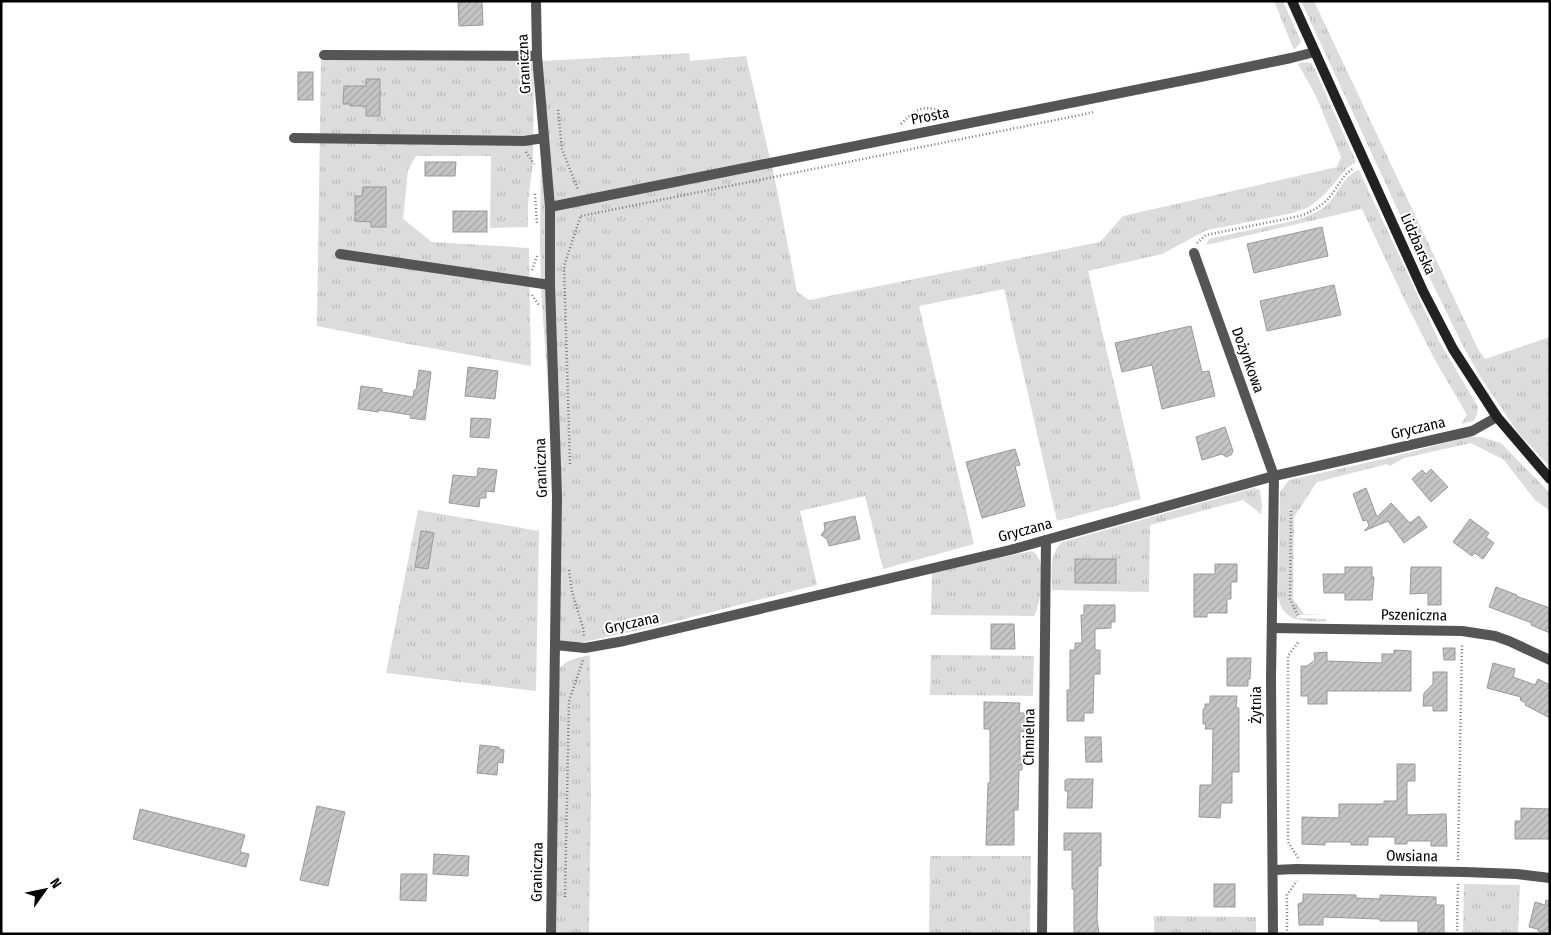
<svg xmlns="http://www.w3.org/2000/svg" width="1551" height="935" viewBox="0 0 1551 935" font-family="'Fira Sans Condensed',sans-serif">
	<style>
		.grass { fill: url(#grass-tufts) }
		.building { fill: url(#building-hatch); stroke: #999 }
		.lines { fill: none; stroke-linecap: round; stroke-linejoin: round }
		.path { stroke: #777; stroke-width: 2.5; stroke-dasharray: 1 2.5; stroke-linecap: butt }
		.minor { stroke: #555; stroke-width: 10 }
		.secondary { stroke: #222; stroke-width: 10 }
		.labels { text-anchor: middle; stroke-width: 4; stroke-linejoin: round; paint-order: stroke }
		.street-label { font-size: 15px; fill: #000; stroke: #fff }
	</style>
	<defs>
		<pattern id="grass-tufts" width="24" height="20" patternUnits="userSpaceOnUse" patternTransform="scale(1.25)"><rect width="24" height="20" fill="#dcdcdc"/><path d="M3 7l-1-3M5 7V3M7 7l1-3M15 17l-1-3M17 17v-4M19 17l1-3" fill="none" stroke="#bbb"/></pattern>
		<pattern id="building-hatch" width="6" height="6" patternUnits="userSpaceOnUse" patternTransform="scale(1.25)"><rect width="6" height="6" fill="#c4c4c4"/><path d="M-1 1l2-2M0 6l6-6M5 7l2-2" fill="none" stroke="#a7a7a7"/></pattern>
	</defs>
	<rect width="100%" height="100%" fill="#fff"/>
	<g class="grass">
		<polygon points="1274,1 1283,1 1301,42 1294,50"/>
		<polygon points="1301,1 1314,1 1479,351 1485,359 1550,337 1550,467 1519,434 1481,378 1464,348 1421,260"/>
		<polygon points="689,53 690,61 746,56 775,180 797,292 809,300 1100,242 1123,216 1337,167 1341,157 1315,94 1298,64 1303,62 1312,63 1356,162 1347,168 1324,195 1309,207 1293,213 1207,230 1162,254 1088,271 1141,499 1057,521 1004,289 919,306 974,544 883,569 865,496 800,511 817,585 657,626 566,646 558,643 556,504 541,289 540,240 542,61"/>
		<polygon points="321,59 523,60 531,62 534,67 533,162 528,203 528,227 490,228 491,156 416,156 408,170 403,219 432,242 529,248 531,366 408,344 317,326"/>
		<path d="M 1359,170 L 1439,341 L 1478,407 L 1477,414 L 1474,421 L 1461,424 L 1467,415 L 1435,360 L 1405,301 L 1362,209 L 1206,245 L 1209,239 C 1229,235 1249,230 1269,226 C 1288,222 1307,219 1323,208 C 1338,198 1341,176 1359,170 Z"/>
		<path d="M 1467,437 L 1481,437 L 1501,443 L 1550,493 L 1550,511 L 1535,500 L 1504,460 L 1471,443 L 1404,458 L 1390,466 L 1387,464 L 1317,482 L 1294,517 L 1293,599 L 1304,614 L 1326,614 L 1297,615 L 1297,618 L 1327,619 L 1325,622 C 1304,621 1283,623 1278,597 L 1280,492 L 1289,480 L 1388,458 Z"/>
		<path d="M 1254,488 L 1260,490 L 1262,507 L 1261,514 L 1243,500 L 1150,525 L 1149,592 L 1052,590 C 1052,576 1048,552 1063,542 Z"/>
		<polygon points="418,510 539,531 536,691 386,673"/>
		<path d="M 1032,551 C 1048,557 1041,604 1034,616 L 931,615 L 932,572 Z"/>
		<path d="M 590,655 L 591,803 L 589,934 L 551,934 L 555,675 C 566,658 572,660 590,655 Z"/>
		<polygon points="931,655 1034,656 1033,696 930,695"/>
		<polygon points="930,856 1031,856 1030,934 929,934"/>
		<polygon points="1464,884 1520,885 1518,934 1463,934"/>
		<polygon points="1154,916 1256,917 1256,934 1154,934"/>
	</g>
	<g class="building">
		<polygon points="458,1 482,1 483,25 459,26"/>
		<rect x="298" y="72" width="15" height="28"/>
		<polygon points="366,79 380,79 380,116 366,116 366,106 350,106 351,104 343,104 344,86 366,86"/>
		<polygon points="425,162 456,162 455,176 425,176"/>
		<polygon points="363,187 386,187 386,227 371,227 371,222 355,221 355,196 362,196"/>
		<rect x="453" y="211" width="34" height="21"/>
		<polygon points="1322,227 1328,256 1254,273 1247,244"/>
		<polygon points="1334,285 1341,315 1267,331 1260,301"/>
		<polygon points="1191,326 1202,372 1209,371 1215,396 1162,409 1152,365 1122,372 1115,343"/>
		<polygon points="468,367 498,371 495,399 465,396"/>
		<polygon points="419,370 431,372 425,420 410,418 411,415 379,410 378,412 358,409 361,386 382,389 382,392 413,397 414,390 416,390"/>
		<polygon points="471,418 491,419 489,438 470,437"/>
		<polygon points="1225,427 1233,451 1231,455 1226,457 1222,454 1202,460 1196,437"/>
		<polygon points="1015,449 1020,465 1015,466 1025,506 982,518 966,462"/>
		<polygon points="478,468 497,470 494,492 486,491 486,498 480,498 479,507 449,503 453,475 477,477"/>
		<polygon points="1431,469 1448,487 1431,502 1412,479 1422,470 1426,474"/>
		<polygon points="1366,488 1377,517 1391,503 1410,523 1419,516 1427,527 1404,543 1388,521 1364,531 1369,526 1367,520 1363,521 1353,494"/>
		<polygon points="855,516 860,539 829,546 827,539 821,535 825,530 824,523"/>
		<polygon points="1470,519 1489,533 1486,537 1494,543 1483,559 1475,553 1472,556 1453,542"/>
		<polygon points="421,531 434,533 428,569 415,567"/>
		<rect x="1075" y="559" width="41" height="24"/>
		<polygon points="1215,564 1237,564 1237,582 1231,582 1231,599 1227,599 1227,613 1207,613 1207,617 1194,617 1194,574 1215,574"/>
		<polygon points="1345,567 1372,567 1372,577 1374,577 1372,600 1345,600 1345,593 1324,593 1323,574 1345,574"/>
		<polygon points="1411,567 1441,567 1441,605 1428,605 1428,593 1410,594"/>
		<polygon points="1496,587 1517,595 1516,596 1550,608 1550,633 1531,625 1532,623 1489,607"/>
		<polygon points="1084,605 1115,605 1115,622 1111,622 1111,628 1095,629 1095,650 1100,650 1100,674 1094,674 1093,713 1084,713 1084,721 1067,721 1067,690 1070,690 1070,650 1075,650 1075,643 1082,643 1081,615 1084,615"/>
		<polygon points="991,624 1014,624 1015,649 991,649"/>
		<polygon points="1443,648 1455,648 1455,660 1444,660"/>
		<polygon points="1394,650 1411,651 1411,691 1327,691 1327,704 1308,704 1308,696 1301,696 1301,666 1307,666 1315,660 1314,653 1327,652 1327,661 1382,663 1382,654 1394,654"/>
		<polygon points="1227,658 1251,658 1250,679 1248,679 1248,686 1227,686"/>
		<polygon points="1493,663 1515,669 1513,677 1535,685 1538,679 1550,685 1550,718 1525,705 1526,703 1520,700 1521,697 1487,688"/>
		<polygon points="1433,672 1447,672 1447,711 1433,711 1433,706 1423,706 1424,693 1433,684"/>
		<polygon points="1210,696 1237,696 1236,708 1239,708 1239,772 1232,772 1232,803 1221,803 1220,818 1199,817 1200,785 1212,785 1213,729 1205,729 1206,724 1203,724 1203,709 1205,709 1205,704 1210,704"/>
		<polygon points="984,702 1020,703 1019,713 1025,713 1025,732 1020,731 1020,757 1022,757 1022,770 1019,770 1018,810 1014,810 1014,845 986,845 988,783 990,783 990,729 984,729"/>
		<polygon points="1085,737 1101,737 1102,762 1086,762"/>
		<polygon points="480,745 499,747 499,749 504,750 503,763 498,762 497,775 477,773"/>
		<polygon points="1397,764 1415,764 1415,781 1407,781 1407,815 1446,814 1447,846 1431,846 1431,841 1407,841 1407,844 1395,844 1395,837 1368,837 1368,845 1351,845 1351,842 1325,842 1325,845 1302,844 1302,817 1339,818 1339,804 1384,804 1384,801 1397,801"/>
		<polygon points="1067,779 1093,779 1092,808 1067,808 1068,791 1065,791 1065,780 1067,780"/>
		<polygon points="317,806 345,812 328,886 300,880"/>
		<polygon points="1521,808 1550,809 1550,839 1515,839 1515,821 1521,821"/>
		<polygon points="140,809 245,835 240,852 249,854 246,867 133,839"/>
		<polygon points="1064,833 1101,833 1101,866 1098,866 1097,920 1099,934 1074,934 1074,889 1072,889 1072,850 1064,850"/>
		<polygon points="434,854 469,856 468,876 433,874"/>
		<polygon points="401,874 427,874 426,901 400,900"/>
		<rect x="1214" y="884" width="21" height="23"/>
		<polygon points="1303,894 1356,895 1356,898 1380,899 1380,895 1436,897 1436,905 1444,905 1444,934 1418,933 1418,921 1380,921 1380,919 1323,917 1323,925 1299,925 1298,904 1303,902"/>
		<polygon points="1546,900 1550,901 1550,934 1538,931 1538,929 1529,927 1535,902 1545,905"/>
	</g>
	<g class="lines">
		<g class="path">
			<polyline points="558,110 562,149 578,190"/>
			<path d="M 901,124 C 920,105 925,105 951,114"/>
			<polyline points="526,152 534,164"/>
			<polyline points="535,194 537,224"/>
			<polyline points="581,216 1095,112"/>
			<path d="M 1197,243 L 1206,235 L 1300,216 C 1311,212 1320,207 1328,199 C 1337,189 1342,175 1354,168"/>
			<polyline points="532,270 537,256"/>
			<polyline points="532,295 539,305"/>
			<polyline points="570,464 564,266 581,215"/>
			<polyline points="1291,511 1290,599 1298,616 1300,616"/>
			<polyline points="569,570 572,592 583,628 584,637"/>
			<polyline points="1298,858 1288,842 1288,656 1299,641"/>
			<polyline points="1458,860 1462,643"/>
			<polyline points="565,897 569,701 583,660"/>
			<polyline points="1287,934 1287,895 1297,881"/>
			<polyline points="1457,934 1458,883"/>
		</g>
		<g class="minor">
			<polyline points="536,1 537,56 550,207 550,285 557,497 551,934"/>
			<polyline points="324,55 537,56"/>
			<polyline points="294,138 524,141 544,138"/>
			<polyline points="550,207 1205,76 1291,58 1315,52"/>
			<polyline points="1194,253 1274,476 1271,679 1273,934"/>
			<polyline points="340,254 550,285"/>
			<polyline points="1272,628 1462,631 1495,636 1509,641 1550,660"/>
			<polyline points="555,645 585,648 624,641 1010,550 1274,476 1472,431 1497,417"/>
			<polyline points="1273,870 1297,869 1465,872 1517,874 1550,878"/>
			<polyline points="1042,934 1046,540"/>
		</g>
		<polyline class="secondary" points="1292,1 1423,291 1453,349 1497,417 1550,479"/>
	</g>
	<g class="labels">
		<g class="street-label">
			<text transform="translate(524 64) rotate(-93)" y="5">Graniczna</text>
			<text transform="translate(930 116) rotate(-11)" y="5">Prosta</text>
			<text transform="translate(1418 244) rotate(66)" y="5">Lidzbarska</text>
			<text transform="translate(1248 360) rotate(70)" y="5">Dożynkowa</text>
			<text transform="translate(1418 428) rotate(-13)" y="5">Gryczana</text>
			<text transform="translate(541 468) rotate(-92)" y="5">Graniczna</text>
			<text transform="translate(1025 530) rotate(-15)" y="5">Gryczana</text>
			<text transform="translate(1414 615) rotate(1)" y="5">Pszeniczna</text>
			<text transform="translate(632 623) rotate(-12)" y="5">Gryczana</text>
			<text transform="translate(1256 705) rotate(-90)" y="5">Żytnia</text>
			<text transform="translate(1029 737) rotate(-89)" y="5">Chmielna</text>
			<text transform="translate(1412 856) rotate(1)" y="5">Owsiana</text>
			<text transform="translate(537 872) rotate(-89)" y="5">Graniczna</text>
		</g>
	</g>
	<rect width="1551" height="935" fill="none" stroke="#000000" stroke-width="5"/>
	<g transform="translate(45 890) rotate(57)" stroke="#ffffff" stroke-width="4" paint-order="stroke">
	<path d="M0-4L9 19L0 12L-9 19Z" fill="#000000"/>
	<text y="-8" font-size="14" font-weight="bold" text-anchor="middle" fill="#000000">N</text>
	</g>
</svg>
